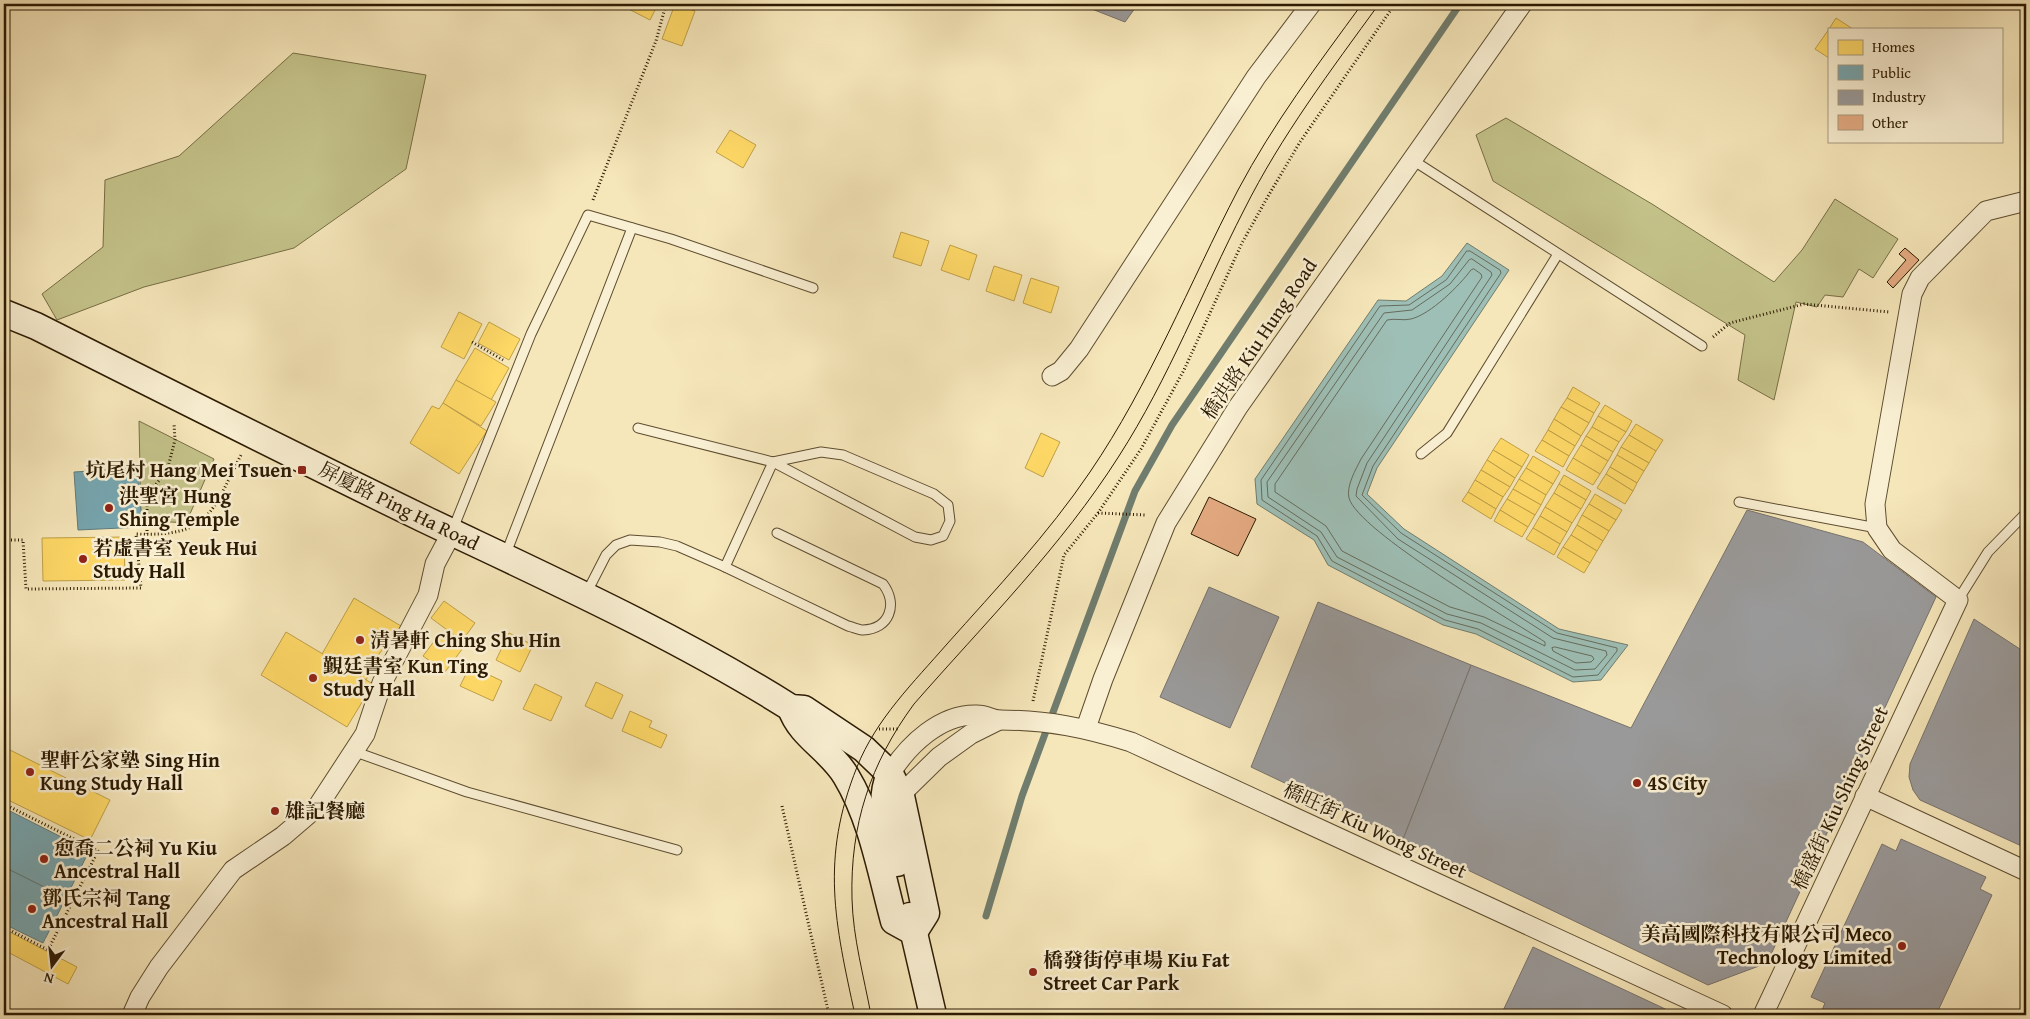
<svg xmlns="http://www.w3.org/2000/svg" width="2030" height="1019" viewBox="0 0 2030 1019" font-family="'Gentium Book Plus','Noto Serif TC',serif">
	<style>
		.green { fill: #c4c38a; stroke: #786e46 }
		.water { fill: #9ebfb6; stroke: #707d6e }
		.homes { fill: #ffd966; stroke: #c0a048 }
		.public { fill: #76a5af; stroke: #607b7b }
		.industry { fill: #999; stroke: #78736c }
		.lines { fill: none; stroke-linecap: round; stroke-linejoin: round }
		.shore { stroke: #656c5c; stroke-width: 1 }
		.stream { stroke: #707d6e; stroke-width: 7 }
		.building { fill: #e4aa81; stroke: #2c1a02 }
		.lane-casing { stroke: #5e4d30; stroke-width: 11 }
		.street-casing { stroke: #5e4d30; stroke-width: 21 }
		.secondary-casing { stroke: #2c1a02; stroke-width: 29 }
		.path { stroke: #2c1a02; stroke-width: 3; stroke-dasharray: 1 2.5; stroke-linecap: butt }
		.lane { stroke: #f9efd2; stroke-width: 9 }
		.street { stroke: #f9efd2; stroke-width: 19 }
		.secondary { stroke: #f9efd2; stroke-width: 26 }
		.tram { stroke: #2c1a02; stroke-width: 1 }
		.poi-dot { fill: #8f2418; stroke: #f9efd2; stroke-width: 2 }
		.labels { text-anchor: middle; stroke-width: 5; stroke-linejoin: round; paint-order: stroke }
		.street-label { font-size: 20px; fill: #2c1a02; stroke: #f9efd2 }
		.poi-label { font-size: 20px; font-weight: bold; fill: #2c1a02; stroke: #f9efd2; text-anchor: start }
	</style>
	<rect width="100%" height="100%" fill="#f6e7ba"/>
	<filter id="stains"><feTurbulence type="fractalNoise" baseFrequency=".004" numOctaves="4"/><feColorMatrix values="0 0 0 0 .2 0 0 0 0 .09 0 0 0 0 .02 0 0 0 .5 -.17"/></filter>
	<radialGradient id="worn" r=".72"><stop offset=".6" stop-color="#630" stop-opacity="0"/><stop offset="1" stop-color="#630" stop-opacity=".3"/></radialGradient>
	<g class="green">
		<polygon points="293,53 426,75 406,169 294,248 144,287 57,320 42,294 103,247 105,180 179,156"/>
		<polygon points="1506,118 1652,204 1774,282 1802,250 1835,199 1898,239 1873,278 1859,269 1843,297 1825,295 1817,307 1796,302 1774,400 1738,380 1745,335 1493,181 1476,135"/>
		<polygon points="139,421 214,459 186,523 141,520"/>
	</g>
	<polygon class="water" points="1467,243 1509,270 1377,468 1367,494 1404,529 1559,629 1628,645 1601,680 1573,682 1476,634 1443,625 1328,565 1314,540 1257,504 1255,479 1378,300 1406,301 1442,276"/>
	<g class="homes">
		<polygon points="619,4 648,4 656,8 650,20"/>
		<polygon points="675,4 695,11 682,46 662,39"/>
		<polygon points="1836,18 1853,29 1829,29"/>
		<polygon points="1829,29 1829,58 1815,49"/>
		<polygon points="730,130 756,145 743,168 716,152"/>
		<polygon points="901,232 929,241 921,266 893,257"/>
		<polygon points="950,245 977,255 969,280 941,270"/>
		<polygon points="994,266 1022,275 1014,301 986,291"/>
		<polygon points="1031,278 1059,287 1051,313 1023,303"/>
		<polygon points="459,312 482,324 464,359 441,347"/>
		<polygon points="489,322 520,339 509,360 478,343"/>
		<polygon points="475,348 509,368 491,400 456,380"/>
		<polygon points="456,380 496,402 481,426 443,403"/>
		<polygon points="1573,387 1600,403 1594,413 1567,398"/>
		<polygon points="1567,398 1594,413 1589,423 1561,407"/>
		<polygon points="443,403 487,431 459,474 410,443 432,406 439,409"/>
		<polygon points="1605,405 1632,421 1626,432 1598,416"/>
		<polygon points="1561,407 1589,423 1581,436 1554,419"/>
		<polygon points="1598,416 1626,432 1619,442 1592,427"/>
		<polygon points="1554,419 1581,436 1575,446 1548,430"/>
		<polygon points="1636,424 1663,440 1656,451 1629,435"/>
		<polygon points="1592,427 1619,442 1613,452 1586,436"/>
		<polygon points="1548,430 1575,446 1569,456 1542,440"/>
		<polygon points="1041,433 1060,442 1043,477 1025,468"/>
		<polygon points="1629,435 1656,451 1649,463 1621,447"/>
		<polygon points="1586,436 1613,452 1608,461 1581,445"/>
		<polygon points="1501,438 1529,455 1522,467 1493,450"/>
		<polygon points="1542,440 1569,456 1563,467 1535,451"/>
		<polygon points="1581,445 1608,461 1600,474 1573,458"/>
		<polygon points="1621,447 1649,463 1644,471 1617,455"/>
		<polygon points="1493,450 1522,467 1515,478 1487,460"/>
		<polygon points="1617,455 1644,471 1637,483 1610,467"/>
		<polygon points="1533,456 1560,472 1553,484 1526,468"/>
		<polygon points="1573,458 1600,474 1593,485 1566,470"/>
		<polygon points="1487,460 1515,478 1510,487 1481,470"/>
		<polygon points="1610,467 1637,483 1633,491 1606,474"/>
		<polygon points="1526,468 1553,484 1546,495 1519,479"/>
		<polygon points="1481,470 1510,487 1503,497 1475,480"/>
		<polygon points="1606,474 1633,491 1625,504 1597,488"/>
		<polygon points="1564,475 1591,491 1586,500 1559,484"/>
		<polygon points="1519,479 1546,495 1541,505 1513,489"/>
		<polygon points="1475,480 1503,497 1496,509 1468,492"/>
		<polygon points="1559,484 1586,500 1581,509 1554,493"/>
		<polygon points="1513,489 1541,505 1535,515 1507,499"/>
		<polygon points="1468,492 1496,509 1491,519 1462,501"/>
		<polygon points="1554,493 1581,509 1572,523 1545,507"/>
		<polygon points="1595,494 1622,510 1616,520 1589,504"/>
		<polygon points="1507,499 1535,515 1528,527 1500,510"/>
		<polygon points="1589,504 1616,520 1609,531 1582,515"/>
		<polygon points="1545,507 1572,523 1567,532 1540,516"/>
		<polygon points="1500,510 1528,527 1522,537 1494,521"/>
		<polygon points="1582,515 1609,531 1603,541 1577,525"/>
		<polygon points="1540,516 1567,532 1560,544 1533,528"/>
		<polygon points="1577,525 1603,541 1597,551 1571,535"/>
		<polygon points="1533,528 1560,544 1554,555 1526,539"/>
		<polygon points="1571,535 1597,551 1590,563 1563,547"/>
		<polygon points="124,537 125,580 43,581 42,538"/>
		<polygon points="1563,547 1590,563 1584,573 1557,557"/>
		<polygon points="354,598 401,626 379,654 366,680 322,654"/>
		<polygon points="444,601 475,623 462,641 431,618"/>
		<polygon points="286,632 373,684 347,727 261,675"/>
		<polygon points="441,632 463,648 445,672 423,656"/>
		<polygon points="509,633 533,645 520,672 496,660"/>
		<polygon points="470,666 502,681 493,701 460,686"/>
		<polygon points="596,682 623,695 612,719 585,706"/>
		<polygon points="535,684 562,697 551,721 523,709"/>
		<polygon points="630,711 652,721 649,727 667,735 661,748 622,731"/>
		<polygon points="4,747 110,800 90,840 4,798"/>
		<polygon points="4,929 77,967 68,984 4,950"/>
	</g>
	<g class="public">
		<polygon points="138,468 142,527 78,530 74,472"/>
		<polygon points="4,808 89,851 66,898 4,867"/>
		<polygon points="4,867 66,898 43,943 4,924"/>
	</g>
	<g class="industry">
		<polygon points="1079,4 1138,4 1125,22"/>
		<polygon points="1747,510 1863,542 1936,597 1767,963 1708,985 1403,839 1471,665 1631,728"/>
		<polygon points="1209,587 1279,617 1230,728 1160,697"/>
		<polygon points="1318,602 1471,665 1403,839 1251,767"/>
		<polygon points="1974,619 2026,653 2026,848 1920,800 1913,790 1909,777 1910,764"/>
		<polygon points="1901,839 1986,877 1980,889 1992,895 1936,1015 1820,1015 1825,1003 1811,997 1882,844 1896,851"/>
		<polygon points="1533,947 1678,1015 1501,1015"/>
	</g>
	<g class="lines">
		<g class="shore">
			<polygon points="1467,251 1470,251 1500,270 1501,273 1373,466 1362,495 1401,533 1557,633 1617,648 1617,651 1598,675 1573,677 1478,629 1445,620 1332,561 1317,536 1262,500 1261,480 1380,306 1409,305 1446,280"/>
			<polygon points="1472,259 1491,272 1492,275 1367,463 1357,489 1356,496 1398,539 1553,638 1606,651 1607,655 1595,669 1575,670 1481,623 1447,614 1337,557 1321,532 1268,497 1267,482 1384,313 1412,310 1450,284 1469,260"/>
			<path d="M 1474,269 L 1481,274 L 1482,277 L 1361,459 C 1356,469 1346,486 1349,498 C 1358,531 1511,620 1545,642 L 1545,646 L 1484,617 L 1450,607 L 1342,551 L 1326,526 L 1275,492 L 1275,484 L 1387,320 C 1395,318 1403,321 1411,319 C 1431,314 1459,286 1471,270 Z"/>
			<polygon points="1555,647 1592,656 1594,659 1591,662 1576,663 1553,651 1552,648"/>
		</g>
		<polyline class="stream" points="986,916 1022,796 1135,491 1172,425 1460,4"/>
	</g>
	<g class="building">
		<polygon points="1905,248 1919,260 1893,288 1887,282 1906,260 1899,254"/>
		<polygon points="1209,497 1256,519 1238,556 1191,534"/>
	</g>
	<g class="lines">
		<g class="lane-casing">
			<g id="lane">
				<polyline points="1411,159 1702,346"/>
				<polyline points="638,428 773,462 915,537 931,540 943,536 950,521 948,505 934,494 843,455 821,452 773,462"/>
				<polyline points="1421,454 1447,433 1558,254"/>
				<polyline points="1739,502 1877,528"/>
				<polyline points="453,529 531,334 588,215 671,239 813,288"/>
				<polyline points="505,556 632,228"/>
				<polyline points="725,567 773,462"/>
				<path d="M 586,594 L 606,555 L 616,545 L 630,540 L 660,542 L 677,546 L 725,567 L 848,626 C 853,627 859,630 863,630 C 890,629 898,604 883,584 L 777,533"/>
				<polyline points="1958,600 1988,552 2026,513"/>
				<polyline points="353,751 467,792 677,850"/>
			</g>
		</g>
		<g class="street-casing">
			<g id="street">
				<polyline points="1052,376 1061,371 1079,349 1256,77 1311,4"/>
				<polyline points="1086,728 1103,679 1166,523 1238,407 1522,4"/>
				<path d="M 890,774 C 908,745 941,713 978,715 C 986,715 993,720 1000,720 C 1048,720 1086,728 1131,742 L 1723,1015"/>
				<polyline points="1865,796 2026,871"/>
				<polyline points="892,803 939,757 971,734 999,720"/>
				<polyline points="132,1015 140,997 159,967 233,870 283,836 318,806 365,734 382,683 428,595 435,564 452,532"/>
				<polyline points="1763,1015 1958,600 1892,550 1877,528 1875,504 1912,294 1920,278 1986,211 2026,201"/>
			</g>
		</g>
		<g class="secondary-casing">
			<g id="secondary">
				<path d="M 4,313 L 36,326 C 165,391 294,456 424,519 C 548,578 675,635 791,708 L 804,709 L 864,749 L 890,774 L 901,796 L 926,913 L 914,932"/>
				<path d="M 791,708 C 800,736 831,750 846,776 C 872,819 881,873 894,921 L 914,932"/>
				<path d="M 890,774 C 877,806 889,831 897,863"/>
				<polyline points="910,916 933,1015"/>
			</g>
		</g>
		<g class="path">
			<polyline points="593,200 656,41 666,4"/>
			<polyline points="1713,337 1730,323 1804,304 1889,312"/>
			<polyline points="472,342 503,360"/>
			<polyline points="140,495 147,495 167,471 175,440 174,424"/>
			<polyline points="147,495 147,534"/>
			<polyline points="1098,513 1146,515"/>
			<path d="M 4,540 L 23,540 L 26,589 L 141,588 L 136,534 C 210,537 211,513 241,455"/>
			<polyline points="1033,701 1064,555 1098,513 1141,449 1184,370 1242,243 1267,198 1300,142 1395,4"/>
			<polyline points="879,729 898,729"/>
			<polyline points="4,804 98,851 48,950 4,927"/>
			<polyline points="782,806 829,1015"/>
			<polyline points="77,874 84,878"/>
			<polyline points="54,921 61,924"/>
		</g>
		<use href="#lane" class="lane"/>
		<use href="#street" class="street"/>
		<use href="#secondary" class="secondary"/>
		<g class="tram">
			<path d="M 855,1015 C 835,923 820,859 857,767 C 876,719 914,682 947,644 C 996,589 1048,534 1090,472 C 1150,384 1189,284 1238,190 C 1273,124 1318,64 1362,4"/>
			<path d="M 871,1015 C 864,977 853,938 852,899 C 850,825 870,764 914,704 C 984,624 1062,546 1119,456 C 1169,378 1202,292 1244,210 C 1281,136 1331,70 1379,4"/>
		</g>
	</g>
	<g class="poi-dot">
		<rect x="297" y="465" width="10" height="10" rx="2.5"/>
		<circle cx="109" cy="508" r="5"/>
		<circle cx="83" cy="559" r="5"/>
		<circle cx="360" cy="640" r="5"/>
		<circle cx="313" cy="678" r="5"/>
		<circle cx="30" cy="772" r="5"/>
		<circle cx="1637" cy="783" r="5"/>
		<circle cx="275" cy="811" r="5"/>
		<circle cx="44" cy="859" r="5"/>
		<circle cx="32" cy="909" r="5"/>
		<circle cx="1902" cy="946" r="5"/>
		<circle cx="1033" cy="972" r="5"/>
	</g>
	<g class="labels">
		<g class="street-label">
			<text transform="translate(1259 339) rotate(-56)" y="7">橋洪路 Kiu Hung Road</text>
			<text transform="translate(399 506) rotate(26)" y="7">屏廈路 Ping Ha Road</text>
			<text transform="translate(1840 798) rotate(-65)" y="7">橋盛街 Kiu Shing Street</text>
			<text transform="translate(1375 830) rotate(25)" y="7">橋旺街 Kiu Wong Street</text>
		</g>
		<g class="poi-label">
			<text x="292" y="477" text-anchor="end">坑尾村 Hang Mei Tsuen</text>
			<text x="119" y="503">洪聖宮 Hung<tspan x="119" dy="23">Shing Temple</tspan></text>
			<text x="93" y="555">若虛書室 Yeuk Hui<tspan x="93" dy="23">Study Hall</tspan></text>
			<text x="370" y="647">清暑軒 Ching Shu Hin</text>
			<text x="323" y="673">覲廷書室 Kun Ting<tspan x="323" dy="23">Study Hall</tspan></text>
			<text x="40" y="767">聖軒公家塾 Sing Hin<tspan x="40" dy="23">Kung Study Hall</tspan></text>
			<text x="1647" y="790">4S City</text>
			<text x="285" y="818">雄記餐廳</text>
			<text x="54" y="855">愈喬二公祠 Yu Kiu<tspan x="54" dy="23">Ancestral Hall</tspan></text>
			<text x="42" y="905">鄧氏宗祠 Tang<tspan x="42" dy="23">Ancestral Hall</tspan></text>
			<text x="1892" y="941" text-anchor="end">美高國際科技有限公司 Meco<tspan x="1892" dy="23">Technology Limited</tspan></text>
			<text x="1043" y="967">橋發街停車場 Kiu Fat<tspan x="1043" dy="23">Street Car Park</tspan></text>
		</g>
	</g>
	<rect width="2030" height="1019" fill="none" stroke="#f6e7ba" stroke-width="20"/>
	<rect x="5" y="5" width="2020" height="1009" fill="none" stroke="#2c1a02" stroke-width="2.5"/>
	<rect x="10" y="10" width="2010" height="999" fill="none" stroke="#2c1a02"/>
	<rect x="1828" y="28" width="175" height="115" fill="#f9efd2" stroke="#a79a7f"/>
	<rect x="1838" y="40" width="25" height="15" fill="#ffd966" stroke="#a79a7f"/>
	<text x="1872" y="52" font-size="15" fill="#2c1a02">Homes</text>
	<rect x="1838" y="65" width="25" height="15" fill="#76a5af" stroke="#a79a7f"/>
	<text x="1872" y="78" font-size="15" fill="#2c1a02">Public</text>
	<rect x="1838" y="90" width="25" height="15" fill="#999999" stroke="#a79a7f"/>
	<text x="1872" y="102" font-size="15" fill="#2c1a02">Industry</text>
	<rect x="1838" y="115" width="25" height="15" fill="#e4aa81" stroke="#a79a7f"/>
	<text x="1872" y="128" font-size="15" fill="#2c1a02">Other</text>
	<g transform="translate(52 966) rotate(195)" stroke="#f9efd2" stroke-width="4" paint-order="stroke">
	<path d="M0-4L9 19L0 12L-9 19Z" fill="#2c1a02"/>
	<text y="-8" font-size="14" font-weight="bold" text-anchor="middle" fill="#2c1a02">N</text>
	</g>
	<rect width="100%" height="100%" filter="url(#stains)"/>
	<rect width="100%" height="100%" fill="url(#worn)"/>
</svg>
